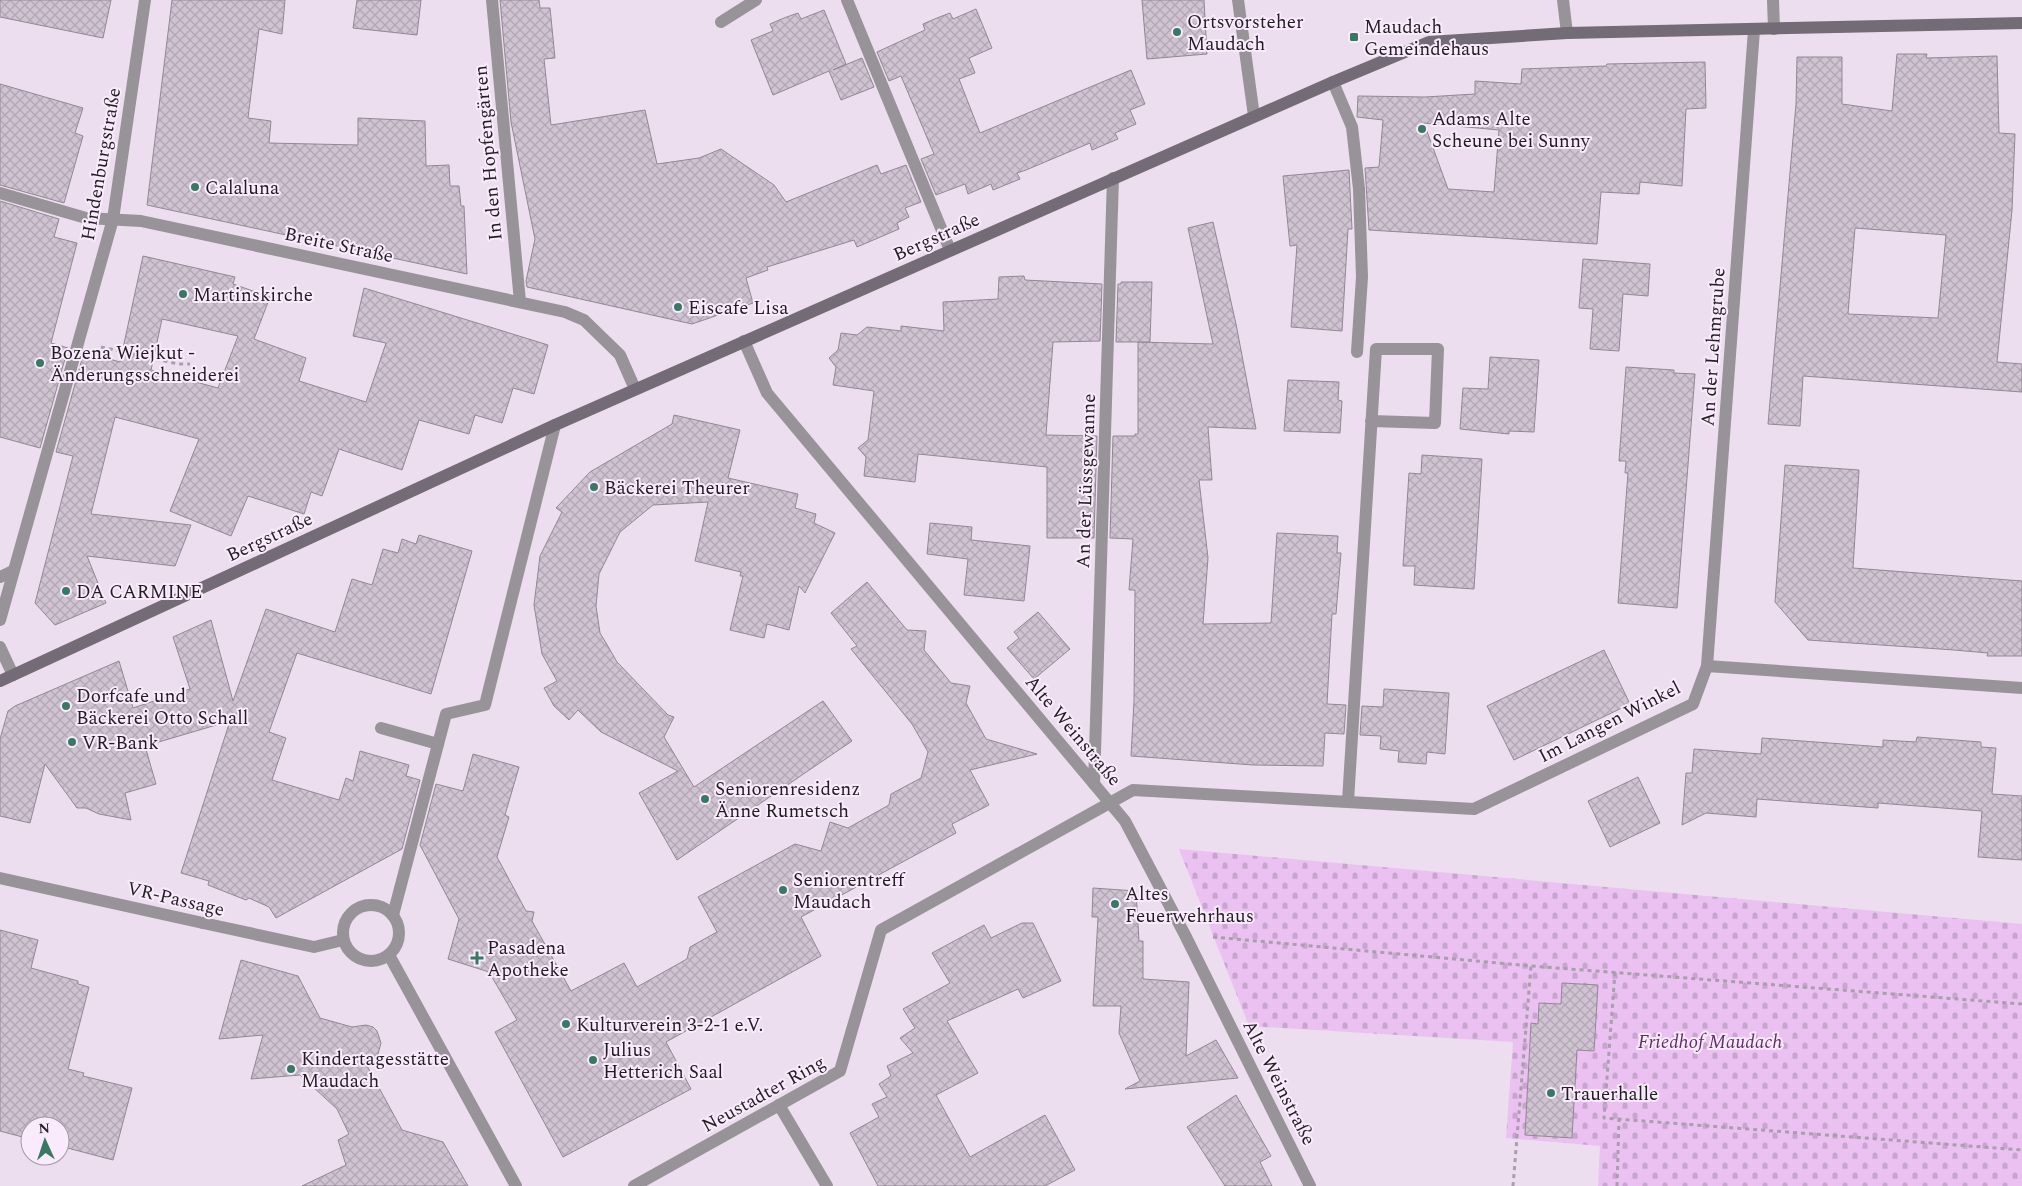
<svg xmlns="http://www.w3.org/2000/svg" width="2022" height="1186" viewBox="0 0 2022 1186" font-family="Spectral,serif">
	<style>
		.cemetery { fill: url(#cemetery-stones) }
		.building { fill: url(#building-cross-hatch); stroke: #938795; fill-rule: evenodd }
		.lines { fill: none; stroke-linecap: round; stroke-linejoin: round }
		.path { stroke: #a99eab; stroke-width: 3; stroke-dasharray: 4 4; stroke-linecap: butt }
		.lane { stroke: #989299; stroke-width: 12 }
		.street { stroke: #989299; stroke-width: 12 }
		.secondary { stroke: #736b75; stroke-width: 12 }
		.poi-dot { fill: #397865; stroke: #f9ebfb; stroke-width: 2 }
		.labels { text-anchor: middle; stroke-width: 4; stroke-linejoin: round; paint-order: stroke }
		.poi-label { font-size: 19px; fill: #221d23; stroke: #f9ebfb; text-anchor: start }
		.street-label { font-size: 19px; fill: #221d23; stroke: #f9ebfb }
		.park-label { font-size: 19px; font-style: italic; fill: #602e69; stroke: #f9ebfb }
	</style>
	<defs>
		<pattern id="cemetery-stones" width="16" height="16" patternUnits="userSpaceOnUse" patternTransform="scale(1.25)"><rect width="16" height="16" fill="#eac1f1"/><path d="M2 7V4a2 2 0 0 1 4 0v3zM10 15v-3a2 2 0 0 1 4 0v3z" fill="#c8a5ce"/></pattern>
		<pattern id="building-cross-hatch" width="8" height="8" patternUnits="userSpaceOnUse" patternTransform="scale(1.25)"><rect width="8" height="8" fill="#cfc2d1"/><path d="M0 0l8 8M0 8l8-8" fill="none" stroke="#b1a6b3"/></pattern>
	</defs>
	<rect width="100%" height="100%" fill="#ecdeee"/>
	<polygon class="cemetery" points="1179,849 2022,924 2022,1186 1598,1186 1600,1146 1506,1138 1513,1042 1249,1026"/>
	<g class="building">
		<polygon points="0,0 111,0 103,38 0,17"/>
		<polygon points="172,0 285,0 282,34 259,29 248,118 271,121 269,143 358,145 358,118 425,121 426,166 449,165 450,186 459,186 461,206 464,206 467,274 147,205"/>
		<polygon points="357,0 421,0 417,35 353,28"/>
		<polygon points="500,0 539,0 540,8 550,8 555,58 544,59 551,125 645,110 657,164 699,158 721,149 774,185 786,202 877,165 881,174 906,165 921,202 905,208 909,217 897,223 899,229 857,247 854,240 767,267 768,270 746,278 753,303 692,324 527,287 526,281 535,239 511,122"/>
		<polygon points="1142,0 1204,0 1207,54 1147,59"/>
		<polygon points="976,9 992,48 969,58 975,73 959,79 980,133 1131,70 1145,104 1130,110 1136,124 1115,133 1118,139 1092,150 1090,143 1026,170 1017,173 1020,179 993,190 991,184 968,194 965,184 936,195 921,159 934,154 901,76 889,81 877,52 925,30 923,24 937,18 950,13 953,19"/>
		<polygon points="824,10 846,64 833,70 862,58 874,87 841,100 829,71 773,95 751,40 773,31 770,24 784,18 798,13 801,19"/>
		<path d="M 1897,54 L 1927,54 L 1926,58 L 1997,56 L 1999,133 L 2015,134 L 2012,210 L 1997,362 L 2022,364 L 2022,392 L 1803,376 L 1800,426 L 1768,424 L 1796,104 L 1797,57 L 1842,57 L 1842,104 L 1892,111 ZM 1855,228 L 1946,235 L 1938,318 L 1848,314 Z"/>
		<path d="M 1705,62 L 1706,108 L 1686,109 L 1682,186 L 1640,182 L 1639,194 L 1601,192 L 1597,244 L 1369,230 L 1365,168 L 1379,167 L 1383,120 L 1357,117 L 1358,96 L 1425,97 L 1475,94 L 1475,81 L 1521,84 L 1522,69 L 1606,66 L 1607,64 ZM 1424,123 L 1499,130 L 1494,192 L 1448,189 Z"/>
		<polygon points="0,84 83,108 75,133 83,136 64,203 0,185"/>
		<polygon points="1349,170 1352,229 1348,229 1342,331 1291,327 1297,245 1290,246 1283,176"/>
		<polygon points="0,201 59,219 54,237 77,243 51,343 68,348 40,448 0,437"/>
		<polygon points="1213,222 1236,324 1256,429 1208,427 1212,480 1199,480 1208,558 1203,624 1271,623 1277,533 1338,536 1337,553 1341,553 1336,614 1332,614 1327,704 1346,705 1344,734 1325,733 1323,766 1253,765 1131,756 1134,701 1135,590 1129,590 1133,539 1110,538 1113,436 1135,436 1135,434 1138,434 1138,342 1213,344 1188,228"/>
		<path d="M 143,256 L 235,277 L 233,284 L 270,297 L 254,339 L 306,358 L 299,381 L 366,402 L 386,343 L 353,336 L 364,288 L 548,345 L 534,394 L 513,388 L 502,423 L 475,415 L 469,434 L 419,420 L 402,470 L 339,449 L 322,496 L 311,492 L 304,514 L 248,496 L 231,536 L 170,511 L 199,439 L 115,417 L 91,514 L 191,525 L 175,566 L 87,556 L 106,603 L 55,625 L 35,603 L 73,456 L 56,452 L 84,352 L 120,362 ZM 162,319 L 238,336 L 218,388 L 151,370 Z"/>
		<polygon points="1583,259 1650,264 1648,296 1623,294 1619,351 1590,349 1593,309 1579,308"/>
		<polygon points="1024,276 1025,280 1102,284 1100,341 1053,342 1046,435 1097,436 1094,538 1047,538 1047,467 918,454 915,482 864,476 866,457 858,448 868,440 874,391 833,385 836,367 829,358 838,350 841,333 857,335 867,327 901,331 901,326 944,331 943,302 998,299 999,277"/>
		<polygon points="1121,282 1152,282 1150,342 1116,342 1118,284 1121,284"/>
		<polygon points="1490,357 1539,360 1534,432 1509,431 1509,434 1460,429 1463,388 1488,389"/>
		<polygon points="1626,367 1674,370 1674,373 1695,374 1677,608 1618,603 1628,473 1625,473 1626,461 1619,461"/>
		<polygon points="1288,380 1339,382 1338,400 1342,401 1340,433 1284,431"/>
		<polygon points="674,415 740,430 728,478 798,494 795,508 816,514 814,523 835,533 805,593 799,586 789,630 767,624 764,638 730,630 743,576 740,576 741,572 695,561 708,502 653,505 620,532 599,574 596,606 600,633 606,643 617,662 668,715 674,717 664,737 694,787 823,701 852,741 677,860 639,793 678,771 601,732 578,710 569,720 554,706 544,688 557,681 542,654 534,605 540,556 562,512 556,508 590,472 672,424"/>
		<polygon points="1422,455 1482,459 1474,589 1414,585 1415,566 1403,566 1409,473 1421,474"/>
		<polygon points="1785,465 1859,470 1853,568 2022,581 2022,656 1987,656 1988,653 1954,650 1808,640 1775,602"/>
		<polygon points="930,523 972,527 971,540 1030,546 1024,601 964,595 968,559 927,554"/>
		<polygon points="419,535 472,551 431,694 297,653 269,732 286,738 272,780 339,800 346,778 353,781 360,751 409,765 406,776 420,780 402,849 276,918 269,907 249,898 246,900 208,885 209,881 181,873 230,721 145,746 156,784 125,793 131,820 99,814 86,808 77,808 45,764 30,823 0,816 0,739 8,711 15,706 119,661 133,708 190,689 173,637 211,620 233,701 266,609 335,632 352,579 372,585 383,549 398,553 402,539 416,544"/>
		<polygon points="867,582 907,630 926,631 924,650 951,683 970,686 966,703 986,739 1037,754 970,770 989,805 952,824 956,833 801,917 821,956 666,1042 691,1089 563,1157 495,1032 517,1020 489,972 448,959 459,919 420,845 436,784 463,791 473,754 519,767 505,815 509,817 497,857 526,911 534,912 532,921 571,991 624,963 637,987 687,959 690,947 717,932 698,897 795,844 821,851 830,822 848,828 889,805 891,794 921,778 928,752 912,724 851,649 857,646 831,613"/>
		<polygon points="1038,612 1070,649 1034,679 1007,648 1019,638 1014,632"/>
		<polygon points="1604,650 1630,704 1514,760 1487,706"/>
		<polygon points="1384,689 1449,693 1445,754 1427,752 1426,764 1398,762 1399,751 1380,749 1381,736 1360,735 1362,706 1383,707"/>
		<polygon points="1917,737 1981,742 1981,747 1996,748 1992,794 2022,796 2022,860 1978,857 1982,811 1878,803 1878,808 1757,799 1756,817 1706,813 1682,825 1686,773 1692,773 1694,749 1761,754 1762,738 1883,747 1883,740 1916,742"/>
		<polygon points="1638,777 1660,823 1610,847 1588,801"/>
		<polygon points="1093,888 1136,891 1139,941 1143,941 1143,979 1189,982 1186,1056 1216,1040 1238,1078 1125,1089 1140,1081 1119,1033 1121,1006 1093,1006 1098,917 1092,917"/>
		<polygon points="1022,923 1033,923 1061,981 1023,998 1018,989 947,1021 978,1073 936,1095 970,1157 1045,1115 1075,1170 1045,1186 878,1186 850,1133 879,1117 872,1104 887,1097 879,1084 891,1076 887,1066 913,1053 900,1038 915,1028 903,1009 950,983 932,953 984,925 991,938"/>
		<polygon points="0,930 38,940 31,968 78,981 78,984 89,987 68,1069 84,1073 83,1076 132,1088 113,1160 60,1146 60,1126 30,1126 30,1139 0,1131"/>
		<polygon points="241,960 298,976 320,1018 352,1027 366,1025 373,1027 377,1031 381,1043 378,1054 366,1064 402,1130 443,1142 468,1186 302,1186 346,1165 338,1140 349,1134 337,1109 300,1075 251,1079 263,1035 219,1039"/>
		<polygon points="1562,983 1598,985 1594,1051 1577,1050 1572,1138 1525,1135 1531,1023 1538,1024 1539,1003 1561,1004"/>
		<polygon points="1236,1095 1271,1156 1260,1162 1272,1186 1225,1186 1187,1127"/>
	</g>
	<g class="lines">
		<g class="path">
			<polyline points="101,347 178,364 190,364"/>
			<polyline points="1213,937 1531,966 2022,1004"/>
			<polyline points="1615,972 1604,1118 2022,1150"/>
			<polyline points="1513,1186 1531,966"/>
			<polyline points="1617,1186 1619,1120"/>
		</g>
		<g class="lane">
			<polyline points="1563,0 1567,33"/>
			<polyline points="1333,82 1352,127 1359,189 1362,277 1357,352"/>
			<polyline points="0,577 13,571"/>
			<polyline points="0,878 203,923"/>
		</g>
		<g class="street">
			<polyline points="492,0 520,302"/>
			<polyline points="847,0 950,250"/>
			<polyline points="1238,0 1254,116"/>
			<polyline points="1773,0 1774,29"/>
			<polyline points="721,22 756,0"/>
			<polyline points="0,193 86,218 141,221 565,312 584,320 620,355 635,389"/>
			<polyline points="744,341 767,393 1125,821 1185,935 1310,1186"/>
			<polyline points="0,620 113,219 145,0"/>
			<polyline points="0,647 13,675"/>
			<polyline points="1707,666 1754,30"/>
			<polyline points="381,728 438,744"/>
			<polyline points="1094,784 1113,178"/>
			<polyline points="1348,801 1376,349 1438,349 1435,423 1371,421"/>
			<circle cx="371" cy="933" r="28"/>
			<polyline points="393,915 446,714 485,705 555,425"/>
			<polyline points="203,923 314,947 343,940"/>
			<polyline points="389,955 516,1186"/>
			<polyline points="779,1105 827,1186"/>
			<polyline points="634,1186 840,1071 881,930 1133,790 1474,809 1693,704 1707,666 2022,688"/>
		</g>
		<polyline class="secondary" points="0,681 555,425 1333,82 1429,42 1567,33 2022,23"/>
	</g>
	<g class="poi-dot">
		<circle cx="1177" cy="32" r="5"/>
		<rect x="1349" y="32" width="10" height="10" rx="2.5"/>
		<circle cx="1422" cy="129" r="5"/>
		<circle cx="195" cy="187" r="5"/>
		<circle cx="183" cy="294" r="5"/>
		<circle cx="678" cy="307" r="5"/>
		<circle cx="40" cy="363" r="5"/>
		<circle cx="594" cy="487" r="5"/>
		<circle cx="66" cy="591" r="5"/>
		<circle cx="66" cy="706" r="5"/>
		<circle cx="72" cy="742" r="5"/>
		<circle cx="705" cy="799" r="5"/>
		<circle cx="783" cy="890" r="5"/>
		<circle cx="1115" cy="904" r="5"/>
		<path d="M474.5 950.5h5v5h5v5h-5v5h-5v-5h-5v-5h5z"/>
		<circle cx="566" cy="1024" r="5"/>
		<circle cx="593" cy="1060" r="5"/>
		<circle cx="291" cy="1069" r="5"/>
		<circle cx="1551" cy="1093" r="5"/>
	</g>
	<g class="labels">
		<g class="poi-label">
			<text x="1187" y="28">Ortsvorsteher<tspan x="1187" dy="22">Maudach</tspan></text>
			<text x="1364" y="33">Maudach<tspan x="1364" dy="22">Gemeindehaus</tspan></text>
			<text x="1432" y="125">Adams Alte<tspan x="1432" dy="22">Scheune bei Sunny</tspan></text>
			<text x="205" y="194">Calaluna</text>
			<text x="193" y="301">Martinskirche</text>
			<text x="688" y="314">Eiscafe Lisa</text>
			<text x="50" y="359">Bozena Wiejkut -<tspan x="50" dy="22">Änderungsschneiderei</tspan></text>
			<text x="604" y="494">Bäckerei Theurer</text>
			<text x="76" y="598">DA CARMINE</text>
			<text x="76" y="702">Dorfcafe und<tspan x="76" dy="22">Bäckerei Otto Schall</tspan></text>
			<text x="82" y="749">VR-Bank</text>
			<text x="715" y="795">Seniorenresidenz<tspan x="715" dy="22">Änne Rumetsch</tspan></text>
			<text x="793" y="886">Seniorentreff<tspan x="793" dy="22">Maudach</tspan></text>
			<text x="1125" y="900">Altes<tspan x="1125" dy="22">Feuerwehrhaus</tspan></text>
			<text x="487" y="954">Pasadena<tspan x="487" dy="22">Apotheke</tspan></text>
			<text x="576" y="1031">Kulturverein 3-2-1 e.V.</text>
			<text x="603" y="1056">Julius<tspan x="603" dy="22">Hetterich Saal</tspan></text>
			<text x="301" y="1065">Kindertagesstätte<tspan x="301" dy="22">Maudach</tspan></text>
			<text x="1561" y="1100">Trauerhalle</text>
		</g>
		<g class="street-label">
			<text transform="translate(487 153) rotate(-95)" y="7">In den Hopfengärten</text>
			<text transform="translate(100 164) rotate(-80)" y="7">Hindenburgstraße</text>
			<text transform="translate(936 236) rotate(-24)" y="7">Bergstraße</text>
			<text transform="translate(339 244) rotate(12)" y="7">Breite Straße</text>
			<text transform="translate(1712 347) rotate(-86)" y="7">An der Lehmgrube</text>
			<text transform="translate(1085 481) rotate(-88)" y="7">An der Lüssgewanne</text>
			<text transform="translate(269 536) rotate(-25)" y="7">Bergstraße</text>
			<text transform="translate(1609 721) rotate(-27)" y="7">Im Langen Winkel</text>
			<text transform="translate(1074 730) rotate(50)" y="7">Alte Weinstraße</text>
			<text transform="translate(176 898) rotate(13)" y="7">VR-Passage</text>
			<text transform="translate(1280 1082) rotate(63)" y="7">Alte Weinstraße</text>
			<text transform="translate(763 1093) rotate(-29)" y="7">Neustadter Ring</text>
		</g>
		<g class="park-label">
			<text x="1710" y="1048">Friedhof Maudach</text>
		</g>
	</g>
	<g transform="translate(45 1141) rotate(357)"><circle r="24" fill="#f9ebfb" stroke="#a399a5"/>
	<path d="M0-4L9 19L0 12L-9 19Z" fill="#397865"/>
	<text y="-8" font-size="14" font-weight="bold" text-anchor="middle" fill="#221d23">N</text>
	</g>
</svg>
